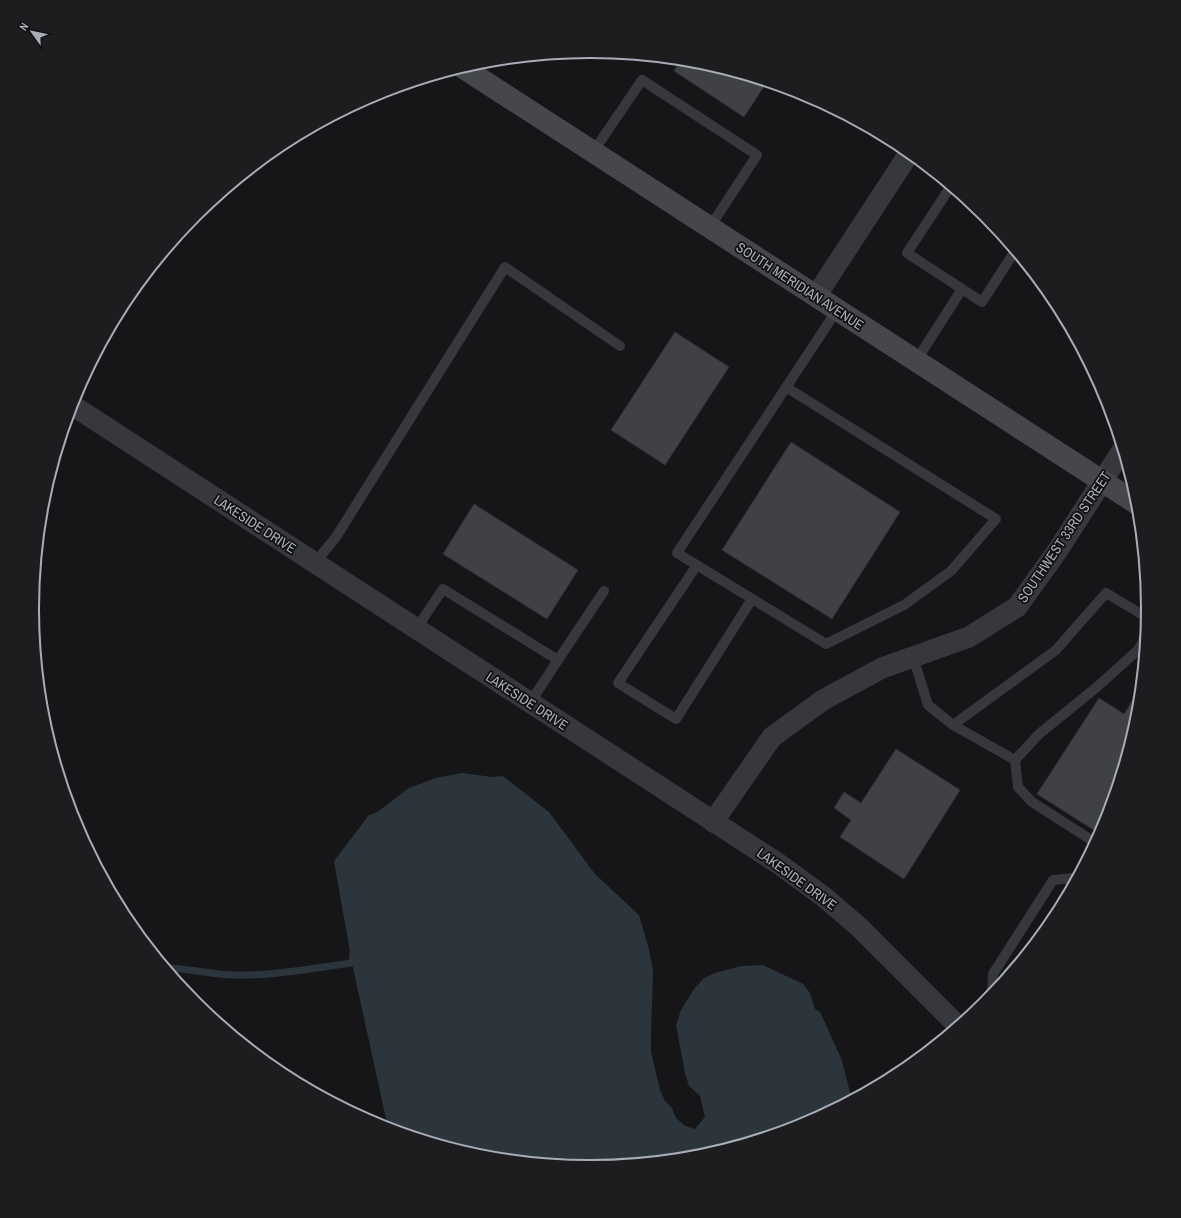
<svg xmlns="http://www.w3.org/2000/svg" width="1181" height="1218" viewBox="0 0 1181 1218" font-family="'Archivo Narrow',sans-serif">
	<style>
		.water { fill: #2c353c }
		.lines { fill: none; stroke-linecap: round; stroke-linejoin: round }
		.stream { stroke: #2c353c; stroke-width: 7 }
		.building { fill: #404145; stroke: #303034 }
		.lane { stroke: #37383d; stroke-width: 10 }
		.street { stroke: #37383d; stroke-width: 21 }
		.secondary { stroke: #45474d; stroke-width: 22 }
		.labels { text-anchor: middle; stroke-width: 3.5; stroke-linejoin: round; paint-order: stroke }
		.street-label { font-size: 14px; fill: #a8adb8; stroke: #111113 }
		.rim { fill: none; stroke: #a8adb8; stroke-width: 2 }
	</style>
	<rect width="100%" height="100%" fill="#161618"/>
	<polygon class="water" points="462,773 492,777 503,776 549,812 595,874 639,915 649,949 653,971 651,1031 651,1052 660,1090 665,1101 672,1108 676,1118 685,1126 695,1129 705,1117 700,1096 689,1086 685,1073 676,1025 681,1010 694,989 704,978 718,972 742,966 763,965 803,984 810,993 815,1009 820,1012 841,1058 852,1100 804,1125 699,1157 590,1167 481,1157 388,1128 352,963 334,861 369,815 376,813 409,788 436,778"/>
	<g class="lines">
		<path class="stream" d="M 166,968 C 189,968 211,975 233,975 C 273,976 313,968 352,963 L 353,953"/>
	</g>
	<g class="building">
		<polygon points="681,59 700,61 767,82 744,117 674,71"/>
		<polygon points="675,332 729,367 665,465 611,430"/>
		<polygon points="791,442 900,512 832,619 722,550"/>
		<polygon points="474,504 578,570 547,619 443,554"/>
		<polygon points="1141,687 1138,718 1106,823 1100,834 1037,794 1099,698 1124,714"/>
		<polygon points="896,749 960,790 904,879 840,837 851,820 834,808 844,792 861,803"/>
		<polygon points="1063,899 1065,901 1055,919 1029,950"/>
	</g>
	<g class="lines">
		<g class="lane">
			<polyline points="593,152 642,80 757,155 710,227"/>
			<polyline points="951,186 907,253 982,302 1015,251"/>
			<polyline points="916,361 962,289"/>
			<polyline points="786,387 996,519 951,571 904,605 826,644 677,553 837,310"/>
			<polyline points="315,563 336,537 505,267 620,346"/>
			<polyline points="697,565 618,683 676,719 752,599"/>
			<polyline points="416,629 443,589 558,660 530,703"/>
			<polyline points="913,657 928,705 953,725 1015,760 1039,734 1097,687 1139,649 1147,632"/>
			<polyline points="558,660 604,591"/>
			<polyline points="953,725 1056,650 1106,593 1148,618"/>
			<polyline points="1015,760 1018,787 1032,802 1096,843"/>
			<polyline points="980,1008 992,994 993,974 1053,880 1074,878 1076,879"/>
		</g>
		<g class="street">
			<polyline points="816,296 910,152"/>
			<polyline points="72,405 779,864 824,897 858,926 958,1026"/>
			<polyline points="713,822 772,737 823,700 882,668 969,637 1017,607 1058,550 1123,449"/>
		</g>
		<polyline class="secondary" points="462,67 1139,505"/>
	</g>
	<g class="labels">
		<g class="street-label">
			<text transform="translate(800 286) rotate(33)" y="5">SOUTH MERIDIAN AVENUE</text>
			<text transform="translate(255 524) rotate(33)" y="5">LAKESIDE DRIVE</text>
			<text transform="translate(1064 537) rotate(-56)" y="5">SOUTHWEST 33RD STREET</text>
			<text transform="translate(527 701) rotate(33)" y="5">LAKESIDE DRIVE</text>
			<text transform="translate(797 879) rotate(36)" y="5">LAKESIDE DRIVE</text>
		</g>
	</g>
	<path d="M0 0H1181V1218H0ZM39 609a551 551 0 1 1 1102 0a551 551 0 1 1-1102 0Z" fill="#1d1d20" fill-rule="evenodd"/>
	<path class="rim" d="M39 609a551 551 0 1 1 1102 0a551 551 0 1 1-1102 0Z"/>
	<g transform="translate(32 32) rotate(303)" stroke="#111113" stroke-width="3" paint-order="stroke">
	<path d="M0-3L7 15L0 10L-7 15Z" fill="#a8adb8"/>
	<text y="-6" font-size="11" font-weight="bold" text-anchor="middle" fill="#a8adb8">N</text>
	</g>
</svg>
